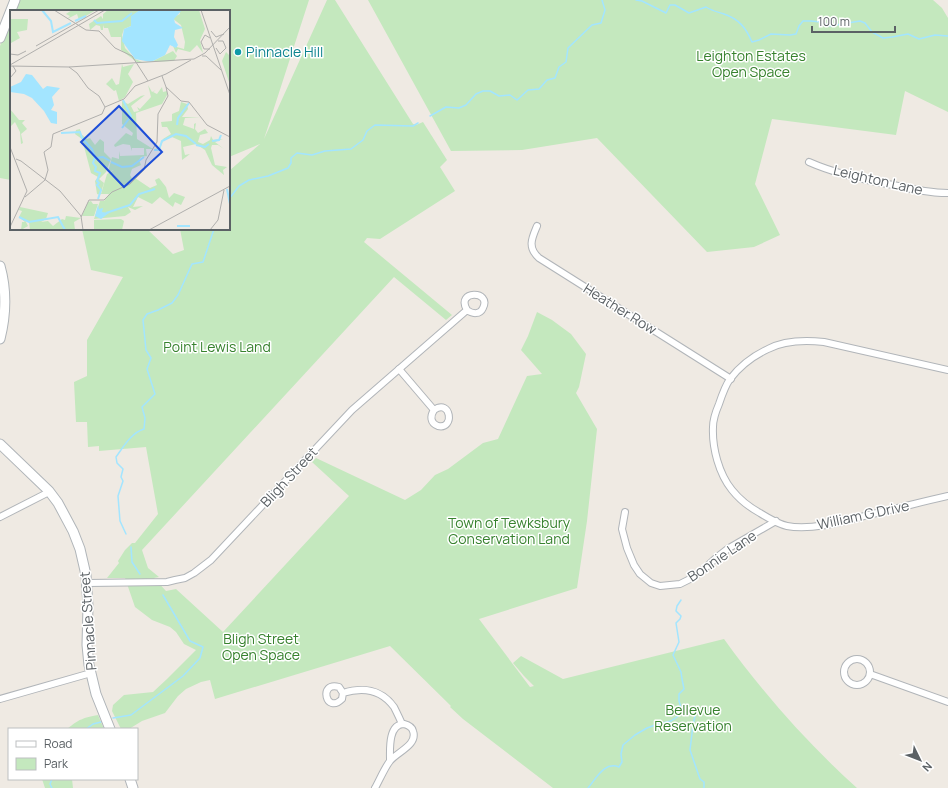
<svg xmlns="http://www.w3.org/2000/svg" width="948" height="788" viewBox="0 0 948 788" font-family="Manrope,sans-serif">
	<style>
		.green { fill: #c4e8be }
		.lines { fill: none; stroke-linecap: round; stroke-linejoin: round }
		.stream { stroke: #a3e5ff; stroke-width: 1.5 }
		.street-casing { stroke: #b1b5b9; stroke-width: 8 }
		.secondary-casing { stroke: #b0b5b9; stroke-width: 11 }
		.street { stroke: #fff; stroke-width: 6 }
		.secondary { stroke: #fff; stroke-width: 9 }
		.culture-dot { fill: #0f9aa8; stroke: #fff; stroke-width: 1.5 }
		.labels { text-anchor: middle; stroke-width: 3; stroke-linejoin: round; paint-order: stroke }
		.culture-label { font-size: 14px; fill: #0d838f; stroke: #fff; text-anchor: start }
		.park-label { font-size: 14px; fill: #37822e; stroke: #fff }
		.street-label { font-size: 14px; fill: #5b6165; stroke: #fff }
		.inset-river { fill: none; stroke: #a3e5ff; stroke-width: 2 }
		.inset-road { fill: none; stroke: #b0afad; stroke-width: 1 }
		.view { fill: #1d4ed8; fill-opacity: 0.15; stroke: #1d4ed8; stroke-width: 2 }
		.inset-edge { fill: none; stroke: #5b6165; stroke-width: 2 }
	</style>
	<rect width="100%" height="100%" fill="#efeae3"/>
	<g class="green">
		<path d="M 16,0 L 309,0 L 264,139 L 327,0 L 335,0 L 413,124 L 416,125 L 423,122 L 447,160 L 440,167 L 455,191 L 380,239 L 367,238 L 364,242 L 452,315 L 446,320 L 394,277 L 142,550 L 148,568 L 159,577 L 154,578 L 166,591 L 176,589 L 223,632 L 349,496 L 312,462 L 316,458 L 405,500 L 421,490 L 435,475 L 448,469 L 483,443 L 498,439 L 527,376 L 542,374 L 521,350 L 528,336 L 537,312 L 552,320 L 571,334 L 586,354 L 579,387 L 576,393 L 597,429 L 587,521 L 577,588 L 479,619 L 530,687 L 534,686 L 524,676 L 513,663 L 521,656 L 563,679 L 724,639 C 763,693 808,744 857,788 L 553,788 L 463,719 L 450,707 L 451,706 L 390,646 L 215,699 L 210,680 L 201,682 L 186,689 L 178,696 L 165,713 L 142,721 L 129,729 L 121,729 L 112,711 L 113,705 L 124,695 L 153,692 L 167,679 L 196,650 L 184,644 L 176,632 L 170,627 L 152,620 L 135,607 L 125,578 L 107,578 L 119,563 L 118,561 L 125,550 L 132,543 L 135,543 L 158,514 L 146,447 L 99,451 L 99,446 L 88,447 L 87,422 L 76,422 L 74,382 L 87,376 L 87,340 L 123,277 L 91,270 L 82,229 L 147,229 L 173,254 L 184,250 L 180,229 L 229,229 L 229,171 L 260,144 L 229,157 L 229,11 L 13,11 Z"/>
		<polygon points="368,0 933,0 942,8 948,18 948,112 905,91 896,135 772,119 755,184 780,235 754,247 707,252 597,138 522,150 451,151"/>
		<polygon points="11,16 11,180 0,178 0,46"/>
		<path d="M 98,715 L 104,729 L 67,729 C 79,719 83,718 98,715 Z"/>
		<polygon points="42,779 72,779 73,788 45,788"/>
	</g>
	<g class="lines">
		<g class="stream">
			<path d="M 636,0 L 642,1 L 666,13 L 670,5 L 675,5 L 689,13 L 706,7 C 712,11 718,12 724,14 C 739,19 746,28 752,42 L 759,40 L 771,34 L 790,35 L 796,34 L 799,26 L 803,21 L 810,21 L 821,22 L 830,26 L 860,21 L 865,23 L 872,32 L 883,38 L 892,37 L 908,34 L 919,39 L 935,35 L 948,36"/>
			<polyline points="430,116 446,107 459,108 466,105 476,94 483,91 490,91 499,96 510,95 517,100 528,90 539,89 547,80 555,78 559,67 566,62 568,48 592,25 601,23 605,10 602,0"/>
			<polyline points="229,199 239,186 249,180 268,176 288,168 291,163 291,158 297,153 312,155 325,151 351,149 363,140 367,131 375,125 413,126 418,123"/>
			<path d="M 126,534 L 120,521 L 118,496 L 123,481 L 121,477 L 123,469 L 117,463 L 116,457 C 124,446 131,433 144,429 L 145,418 L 142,407 L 155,394 L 147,369 L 151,358 L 146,350 L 143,320 L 147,314 L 158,310 L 172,303 L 178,295 L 192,264 L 203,262 L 214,229"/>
			<polyline points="131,547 132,562 140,574"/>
			<polyline points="681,600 677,606 676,611 681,616 680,619 676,623 679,642 673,655 681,672 682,679 684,689 679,694 679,701 682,711"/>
			<polyline points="113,718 131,715 183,676 200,658 203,647 190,641 163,595"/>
			<polyline points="86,729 93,724 101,722"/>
			<polyline points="52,779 50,784 52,788"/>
			<path d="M 588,788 C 596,779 604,761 619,767 L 622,762 L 621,754 L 623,745 L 635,735 L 647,728 L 658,724 L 671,721 L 677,717 L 682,711 L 687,710 L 695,716 L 693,725 L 690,750 L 700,779 L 704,782 L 704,788"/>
		</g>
		<g class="street-casing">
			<g id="street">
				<path d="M 809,162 C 836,174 864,180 893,185 C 911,189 929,193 948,193"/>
				<path d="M 537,226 C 532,238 527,247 539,258 L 731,379"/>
				<path d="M 399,369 L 434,410 C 430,416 430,423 438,426 C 455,430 451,398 434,410"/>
				<path d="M 948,370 L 824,342 C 805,340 785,340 768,349 C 753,356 740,366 730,379 C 725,386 722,395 719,404 C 716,411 713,420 713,427 C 712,448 719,474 732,490 C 740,500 749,507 760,513 C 768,518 778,524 787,526 C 811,531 845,521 868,515 C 895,509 921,502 948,496"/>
				<polyline points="625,512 622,529 627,548 634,565 640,574 651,583 660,586 680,584 692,578 704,569 716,558 729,548 776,521"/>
				<polyline points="0,517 49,492"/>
				<path d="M 87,583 L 167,582 L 175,580 L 185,578 L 194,573 L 211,560 L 352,410 L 467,310 C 472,314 480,315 483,308 C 492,290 455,290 467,310"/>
				<circle cx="857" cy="672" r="13"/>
				<polyline points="870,674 948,702"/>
				<path d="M 343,693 L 342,699 C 326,715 318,681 339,687 L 343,693 C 362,687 381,689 394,707 C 397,713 400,719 402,724"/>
				<polyline points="0,699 91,673"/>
				<path d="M 375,788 C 379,781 385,767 390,761 C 397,752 418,745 413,731 C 412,727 408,725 404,724 C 388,724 390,750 390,760"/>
			</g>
		</g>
		<g class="secondary-casing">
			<g id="secondary">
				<polyline points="0,38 15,0"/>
				<path d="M 0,266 C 7,291 6,315 0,339"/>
				<polyline points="0,444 49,491 58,503 73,531 80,549 86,575 88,606 87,645 89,665 96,694 110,729"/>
				<polyline points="130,779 133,788"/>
			</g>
		</g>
		<use href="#street" class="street"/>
		<use href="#secondary" class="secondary"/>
	</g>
	<circle class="culture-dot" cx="238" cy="52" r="4"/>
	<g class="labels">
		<g class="culture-label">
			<text x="246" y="57">Pinnacle Hill</text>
		</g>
		<g class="park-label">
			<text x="751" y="61">Leighton Estates<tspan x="751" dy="16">Open Space</tspan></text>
			<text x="217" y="352">Point Lewis Land</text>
			<text x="509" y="528">Town of Tewksbury<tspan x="509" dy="16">Conservation Land</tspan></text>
			<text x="261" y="644">Bligh Street<tspan x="261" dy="16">Open Space</tspan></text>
			<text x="693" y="715">Bellevue<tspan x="693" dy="16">Reservation</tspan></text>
		</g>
		<g class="street-label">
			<text transform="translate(878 180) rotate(13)" y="5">Leighton Lane</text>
			<text transform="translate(620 309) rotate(32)" y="5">Heather Row</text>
			<text transform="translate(289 477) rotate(-47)" y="5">Bligh Street</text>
			<text transform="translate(863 515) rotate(-12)" y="5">William G Drive</text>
			<text transform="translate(722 556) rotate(-34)" y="5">Bonnie Lane</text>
			<text transform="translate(88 621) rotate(-94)" y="5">Pinnacle Street</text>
		</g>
	</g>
	<g transform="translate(10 10)">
		<rect width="220" height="220" fill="#efeae3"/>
		<path d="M 62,0 L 86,0 L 69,10 L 67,4 L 57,9 L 60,6 L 56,4 ZM 98,0 L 130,0 L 122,6 L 121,16 L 114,19 L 112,25 L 115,38 L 125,49 L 132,52 L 141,52 L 163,41 L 167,46 L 164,51 L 140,52 L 128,53 L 111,40 L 111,27 L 101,27 L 98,18 L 94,18 L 93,15 L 93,20 L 91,20 L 90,16 L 86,15 L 80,20 L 79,14 L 91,6 L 93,9 L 93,4 ZM 169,0 L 189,0 L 195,19 L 190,30 L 193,43 L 187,35 L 180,42 L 168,39 L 166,43 L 163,36 L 174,39 L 175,32 L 171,15 L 162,8 L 170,4 ZM 0,1 L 1,9 L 18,9 L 17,20 L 7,22 L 10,28 L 1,33 ZM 216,42 L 220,46 L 220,75 L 212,51 ZM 112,54 L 113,57 L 124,54 L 118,64 L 123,72 L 115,87 L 109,91 L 106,80 L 104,81 L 96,74 L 102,68 L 106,75 L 109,74 ZM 138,75 L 142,82 L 146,80 L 143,82 L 147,84 L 152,77 L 153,82 L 157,81 L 157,85 L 152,94 L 126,103 L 127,129 L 143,139 L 136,139 L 137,146 L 131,147 L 129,150 L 131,155 L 122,159 L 120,165 L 123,170 L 125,168 L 140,178 L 147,175 L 145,170 L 149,168 L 156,177 L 159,188 L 164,183 L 175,187 L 171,195 L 165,192 L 163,197 L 150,187 L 142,194 L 128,187 L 123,197 L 133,196 L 125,200 L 118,197 L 121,202 L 115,206 L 84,209 L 90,191 L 94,191 L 99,184 L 91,184 L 97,164 L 104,160 L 98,162 L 102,147 L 109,149 L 109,141 L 110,146 L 134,145 L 134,138 L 122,138 L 122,141 L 120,135 L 113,134 L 105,137 L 104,135 L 116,123 L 122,126 L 123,123 L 112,114 L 112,91 L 118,94 L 131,86 L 135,85 L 121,96 L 124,102 L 129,101 L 127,97 L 130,99 L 141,87 ZM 171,92 L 177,94 L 178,99 L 172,107 L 190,107 L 175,108 L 173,115 L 184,119 L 184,114 L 186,113 L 185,119 L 188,123 L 195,119 L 198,123 L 190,125 L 188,132 L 193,134 L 200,130 L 201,126 L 203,130 L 213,129 L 205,132 L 214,139 L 208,135 L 202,135 L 201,138 L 205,155 L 217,157 L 213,160 L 214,165 L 202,155 L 195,140 L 186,134 L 173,137 L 175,145 L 180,144 L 172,150 L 171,131 L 162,127 L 153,131 L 149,141 L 144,140 L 150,136 L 153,129 L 161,124 L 157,117 L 152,117 L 151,112 L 162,111 L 162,104 L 169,101 ZM 0,99 L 9,110 L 15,110 L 12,113 L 17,119 L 11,124 L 13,133 L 11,134 L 10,122 L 5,112 L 0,117 ZM 70,119 L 71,124 L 77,129 L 80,128 L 85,135 L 90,129 L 94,132 L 94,142 L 101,149 L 96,162 L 89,169 L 94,173 L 90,185 L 87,184 L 85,171 L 88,167 L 81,163 L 72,129 L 65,124 L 66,120 ZM 81,191 L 83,194 L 88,194 L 84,206 L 72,206 L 78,192 ZM 10,197 L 38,203 L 36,209 L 31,212 L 38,211 L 43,216 L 52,209 L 55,210 L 56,206 L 71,208 L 64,212 L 65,220 L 20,220 L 19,212 L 15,210 L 18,216 L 11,220 L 12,212 L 15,212 L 9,207 L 12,201 L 9,200 ZM 111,209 L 114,211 L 112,220 L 84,219 L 84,210 Z" fill="#c4e8be"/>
		<path d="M 130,0 L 171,1 L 164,9 L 165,13 L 173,18 L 165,20 L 164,27 L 168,35 L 166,38 L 160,35 L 155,45 L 141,52 L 125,49 L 112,31 L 114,19 L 121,16 L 121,6 ZM 16,64 L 22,65 L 33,79 L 37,76 L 50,78 L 42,87 L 44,95 L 41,100 L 47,102 L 47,114 L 41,113 L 34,101 L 22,88 L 14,84 L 0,82 L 0,77 L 11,72 ZM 88,195 L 89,199 L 93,198 L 92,202 L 99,203 L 91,209 L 85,206 Z" fill="#a3e5ff"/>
		<path class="inset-river" d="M 32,0 L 41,11 L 43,22 L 61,13M 84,10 L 87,13 L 112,11 L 122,3M 65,11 L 76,6M 167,115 L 168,108 L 179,93M 112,118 L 121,106 L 113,90M 51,123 L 70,122 L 72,128 L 82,139 L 85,147 L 83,153 L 86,157 L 85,161 L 90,163 L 87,171 L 89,173 L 87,175 L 91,180 L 88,189M 202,131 L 209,130 L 211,125M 186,135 L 195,137 L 199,134M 144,140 L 149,140 L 152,131 L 166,124 L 176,126 L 186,134M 85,148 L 93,147 L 100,151M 101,152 L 112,157 L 122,156 L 134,147M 217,179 L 220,194M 96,203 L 120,195 L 129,184 L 145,179M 9,207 L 19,212 L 48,207 L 55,220M 167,216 L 180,216"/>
		<path class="inset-road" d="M 44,0 L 76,20 L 89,21 L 105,38 L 122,46 L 138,71M 191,0 L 220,85M 201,21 L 206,27 L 214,24M 26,36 L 89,0M 206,38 L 210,44 L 216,38 L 213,31 L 208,31M 200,39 L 194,39 L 191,32 L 195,25 L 200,28M 0,44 L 8,45 L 16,41M 192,46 L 196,46 L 211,60M 0,55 L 95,0M 0,56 L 59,57 L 184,49 L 195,43 L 220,17M 59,57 L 67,63 L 78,78 L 89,86 L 95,97M 152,66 L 156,77 L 171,91 L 179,92 L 197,115 L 220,127M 0,68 L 6,61 L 3,56M 95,97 L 114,89 L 125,76 L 156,64 L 181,50M 0,137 L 17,181 L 0,217M 6,149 L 11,151 L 50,181 L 71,206 L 73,220M 15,187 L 35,170 L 38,160 L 34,142 L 41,137 L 43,124 L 92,104 L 95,97M 71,207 L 79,190 L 94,190 L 102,182 L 120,174 L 134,160 L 136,150 L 147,132 L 148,104 L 158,86 L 156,77M 139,220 L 220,176M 200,220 L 208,210 L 214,180"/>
		<path class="view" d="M 109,96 L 152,142 L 114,177 L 71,132 Z"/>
		<rect width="220" height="220" class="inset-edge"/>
	</g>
	<rect x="8" y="728" width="130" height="52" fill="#ffffff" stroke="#bdc0c1"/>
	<rect x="16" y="741" width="20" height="6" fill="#ffffff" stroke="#bdc0c1"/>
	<text x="44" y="748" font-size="12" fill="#5b6165">Road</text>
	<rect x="16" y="758" width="20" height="12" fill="#c4e8be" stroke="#bdc0c1"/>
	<text x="44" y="768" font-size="12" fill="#5b6165">Park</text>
	<g transform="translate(920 760) rotate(133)" stroke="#ffffff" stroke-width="3" paint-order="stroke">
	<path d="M0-3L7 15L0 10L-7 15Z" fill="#5b6165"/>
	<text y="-6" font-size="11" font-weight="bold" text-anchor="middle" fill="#5b6165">N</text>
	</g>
	<path d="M812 26v6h83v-6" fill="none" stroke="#5b6165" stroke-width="2"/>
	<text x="818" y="26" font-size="12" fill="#5b6165" stroke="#ffffff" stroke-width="3" paint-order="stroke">100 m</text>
</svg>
